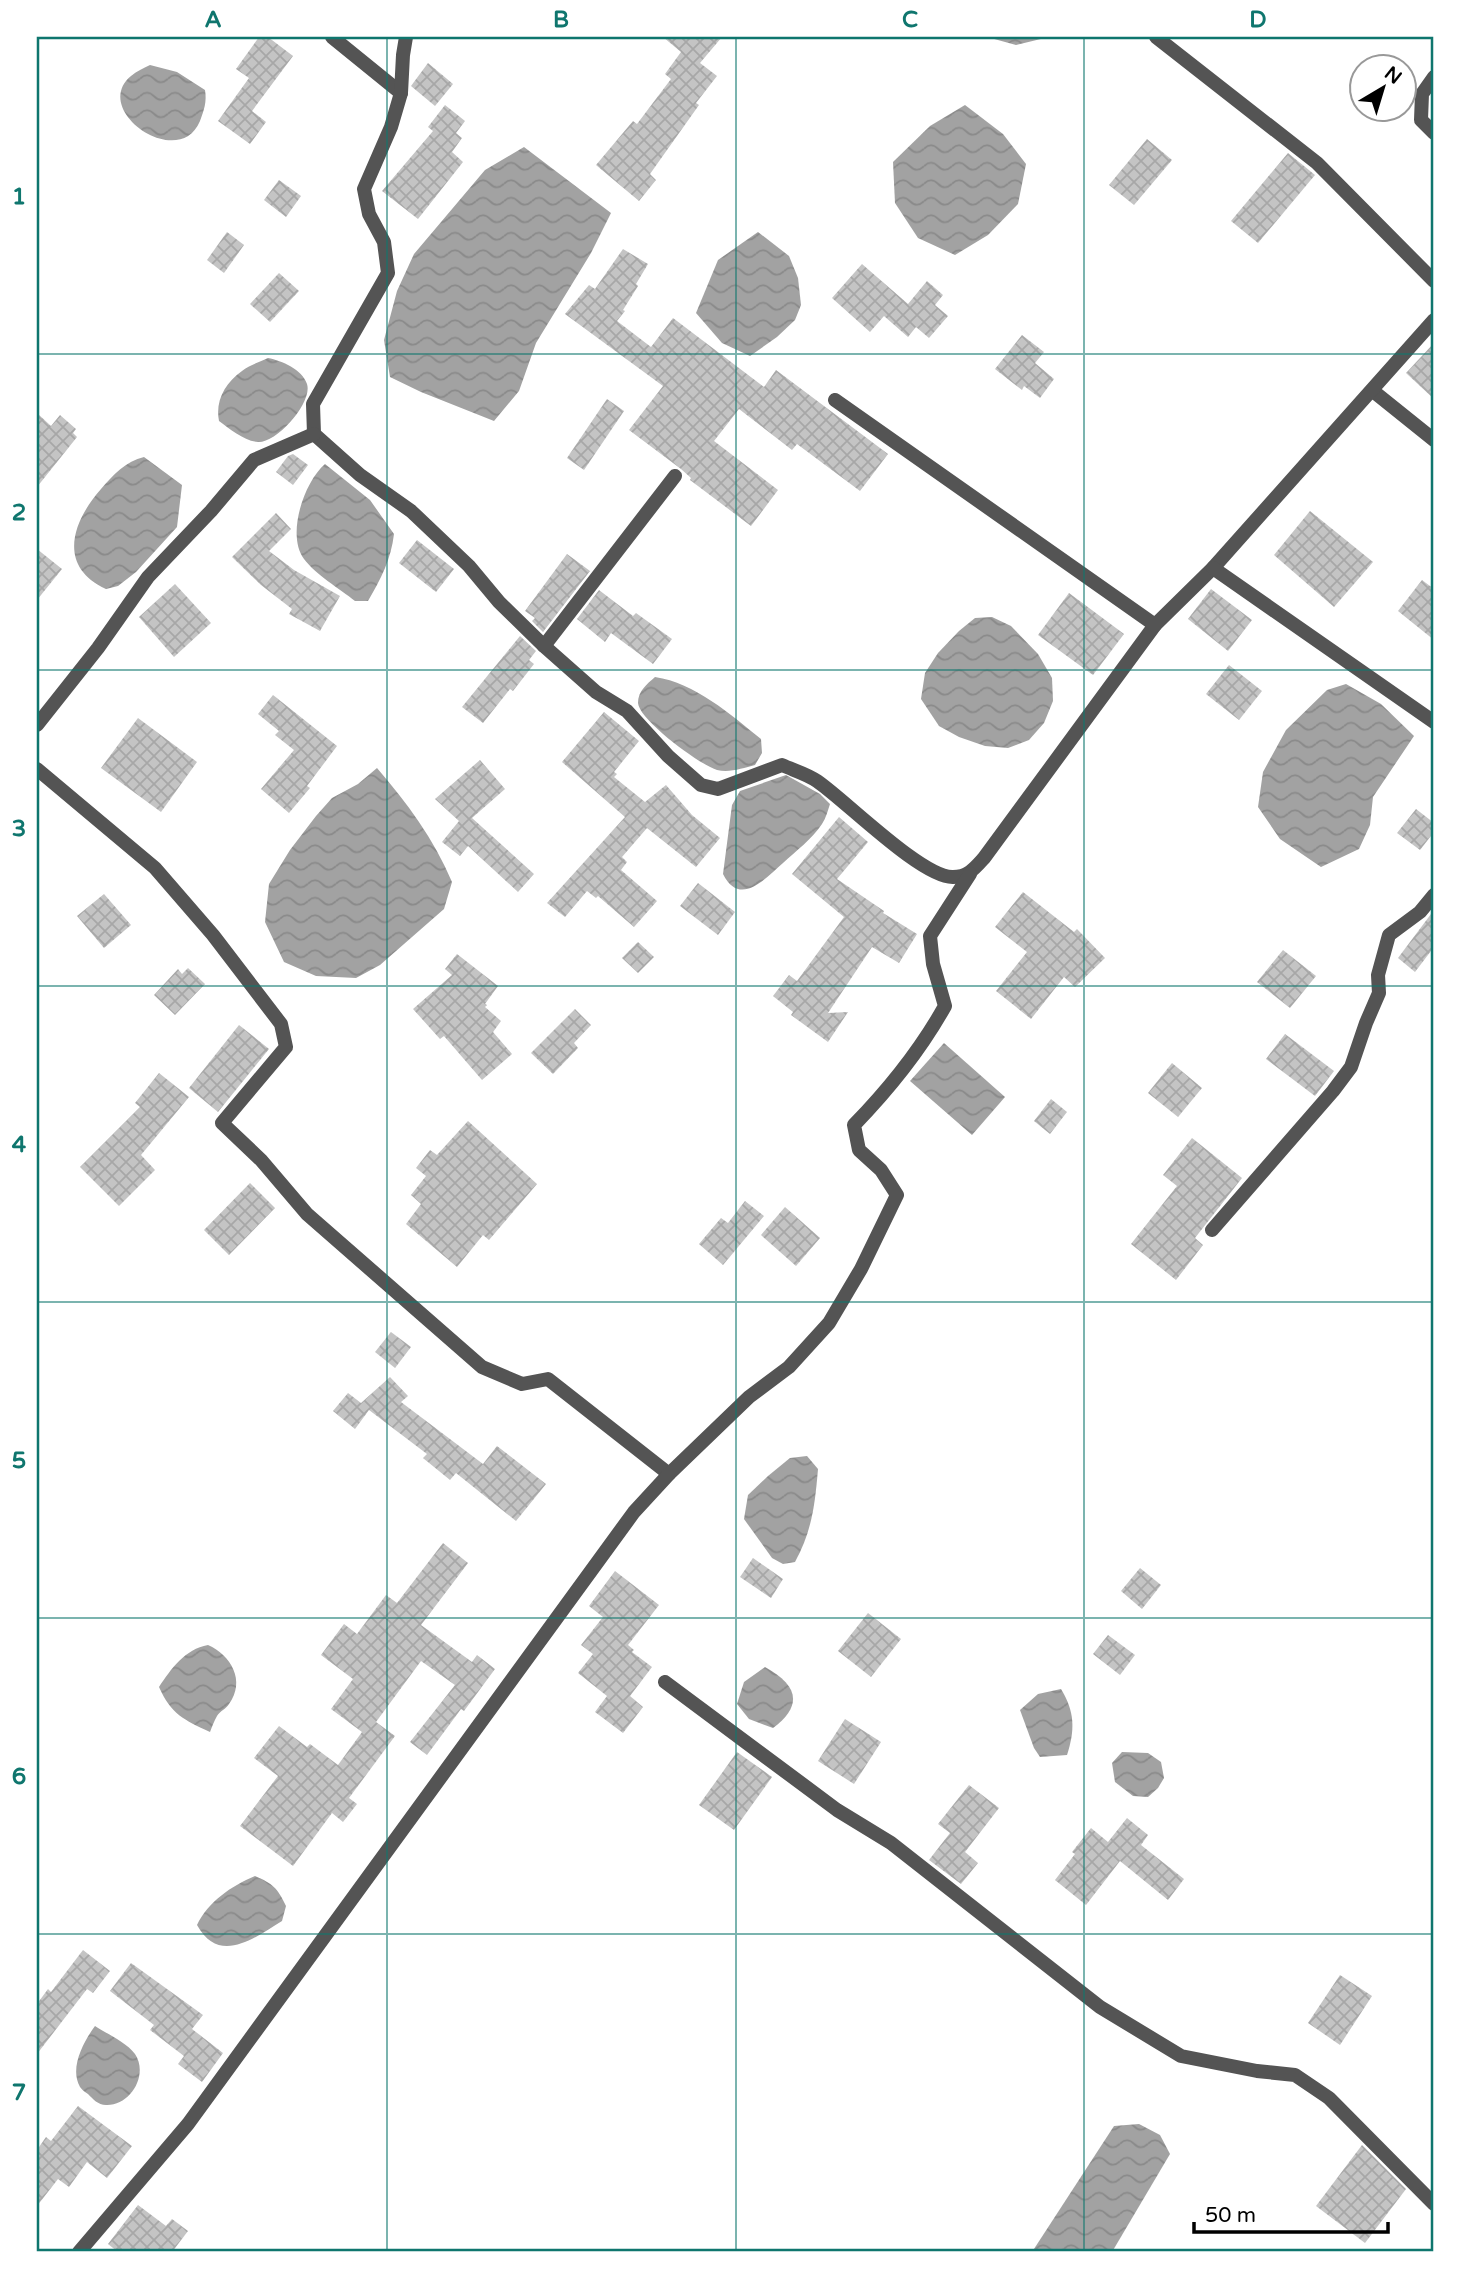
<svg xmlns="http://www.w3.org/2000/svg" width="1471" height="2289" viewBox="0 0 1471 2289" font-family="'Varela Round',sans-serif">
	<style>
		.water { fill: url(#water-waves) }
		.building { fill: url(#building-cross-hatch) }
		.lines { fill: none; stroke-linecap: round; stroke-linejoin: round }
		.street { stroke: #545454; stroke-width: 14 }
		.grid { fill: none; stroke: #0f766e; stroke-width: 2; stroke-opacity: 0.55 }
		.neatline { fill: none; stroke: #0f766e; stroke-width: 2.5 }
		.grid-label { font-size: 23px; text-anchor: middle; font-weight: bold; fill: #0f766e }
	</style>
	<defs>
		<pattern id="water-waves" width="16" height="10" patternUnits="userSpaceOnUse" patternTransform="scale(1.75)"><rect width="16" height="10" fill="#a2a2a2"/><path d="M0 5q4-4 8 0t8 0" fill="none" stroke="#8a8a8a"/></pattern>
		<pattern id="building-cross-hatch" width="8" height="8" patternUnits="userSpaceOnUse" patternTransform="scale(1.75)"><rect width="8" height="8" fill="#c4c4c4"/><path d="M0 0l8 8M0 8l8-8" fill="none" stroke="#a7a7a7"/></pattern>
	</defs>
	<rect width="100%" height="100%" fill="#fff"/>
	<g class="water">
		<polygon points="987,37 1049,37 1016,45"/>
		<path d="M 150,65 L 177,72 L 205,90 C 207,102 204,110 200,121 C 179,172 90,110 131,76 C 137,71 144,68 150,65 Z"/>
		<polygon points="965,105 1003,134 1026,164 1018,204 988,235 955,255 918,238 895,203 893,162 930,126"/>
		<polygon points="524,147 611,213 591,253 536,343 519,391 494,421 421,392 390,377 384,340 397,291 414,254 485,170"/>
		<polygon points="758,232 789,256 798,278 801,305 795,320 777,337 750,356 722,343 696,313 718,260"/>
		<path d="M 268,358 C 282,361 302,369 307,384 C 313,402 277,443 258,442 C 244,441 230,429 219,421 C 215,401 225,383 242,371 C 249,365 260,362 268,358 Z"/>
		<path d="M 144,457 L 182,485 L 177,527 L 136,572 L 118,586 L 106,589 C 57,566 72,522 101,489 C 113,475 126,461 144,457 Z"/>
		<path d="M 325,464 L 370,500 L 394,534 C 391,559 381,579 368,601 L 355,601 C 340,589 315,574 304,559 C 286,535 304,482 325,464 Z"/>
		<polygon points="992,617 1011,626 1038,654 1052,678 1053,701 1044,723 1029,740 1008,748 985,746 959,737 939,726 921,699 925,673 938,653 959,631 975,618"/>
		<path d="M 655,677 C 695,683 730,714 761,739 L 762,753 L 755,765 C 743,768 730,773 717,770 C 700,765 639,720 638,703 C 638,691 647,684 655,677 Z"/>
		<polygon points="1346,684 1381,704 1414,736 1373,797 1370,825 1359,849 1321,867 1280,839 1258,807 1263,772 1286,730 1327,690"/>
		<path d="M 377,768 C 407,803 434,839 452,882 L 444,909 L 380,965 L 356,978 L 316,976 L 284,962 L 265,922 L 269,884 L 290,850 L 316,816 L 332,798 L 358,784 Z"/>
		<path d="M 786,775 L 820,794 L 830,804 C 828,810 826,818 822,824 C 812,839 796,851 783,863 C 766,878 740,908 723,874 L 732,805 L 740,791 Z"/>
		<polygon points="944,1043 1005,1097 972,1135 910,1081"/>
		<path d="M 807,1456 L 818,1469 C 815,1504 812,1531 795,1562 L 783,1564 L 772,1558 L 744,1519 L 748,1495 L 768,1476 L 790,1458 Z"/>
		<path d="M 208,1645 C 231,1655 246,1681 229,1704 C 226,1709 220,1711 217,1716 C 214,1721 212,1727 210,1732 C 184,1720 171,1714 159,1687 C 171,1669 185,1649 208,1645 Z"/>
		<path d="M 765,1667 C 796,1684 805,1704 773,1728 L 749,1719 L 737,1704 L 744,1682 Z"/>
		<path d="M 1061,1689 C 1075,1712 1075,1730 1067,1755 L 1040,1757 L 1034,1748 L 1020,1710 L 1038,1694 Z"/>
		<polygon points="1122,1752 1148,1753 1161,1762 1164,1778 1158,1788 1148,1797 1133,1796 1115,1782 1112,1763"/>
		<path d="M 255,1876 C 273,1884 277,1887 286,1906 L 282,1921 C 253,1939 219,1965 197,1925 C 208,1902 231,1886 255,1876 Z"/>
		<path d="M 95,2026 C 107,2034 126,2042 135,2054 C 149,2075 130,2106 106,2105 C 98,2105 93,2099 88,2094 C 85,2092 82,2090 80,2087 C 69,2068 84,2041 95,2026 Z"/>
		<polygon points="1139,2124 1160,2135 1170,2154 1112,2252 1032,2252 1114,2126"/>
	</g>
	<g class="building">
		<polygon points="259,37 268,37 293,56 252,111 266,122 250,144 218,121 249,78 236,69"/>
		<polygon points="663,37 722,37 700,63 717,76 696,103 699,105 650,174 656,180 639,201 596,165 633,121 637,124 671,79 665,74 681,52"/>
		<polygon points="428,63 453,84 435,106 411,86"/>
		<polygon points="445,105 465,121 456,133 462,138 452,152 463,162 418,219 382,191 433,131 428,127"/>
		<polygon points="1147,139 1172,160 1134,205 1109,185"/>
		<polygon points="1288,153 1315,175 1258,243 1231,221"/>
		<polygon points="279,180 301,196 286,217 264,200"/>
		<polygon points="227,232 244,245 224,273 207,260"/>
		<polygon points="623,249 648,264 636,284 638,286 623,310 625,311 617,321 651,347 673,318 764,387 776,370 888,454 860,491 797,444 792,450 739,409 714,441 778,490 751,526 690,480 691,478 681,469 629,430 663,386 565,314 589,285 595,289"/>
		<polygon points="862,264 908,304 927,281 943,295 935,305 948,316 929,338 916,327 908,337 884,316 870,332 832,298"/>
		<polygon points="279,273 299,291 270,322 250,304"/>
		<polygon points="1022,335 1044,352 1035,363 1054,379 1040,398 1024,386 1022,390 995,369"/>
		<polygon points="1434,343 1434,399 1406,373"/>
		<polygon points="607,399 624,411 584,470 567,458"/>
		<polygon points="37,413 51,426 60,415 76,429 73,433 77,437 37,487"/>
		<polygon points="293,454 308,465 293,485 276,472 288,456"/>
		<polygon points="1310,511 1373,562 1334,607 1274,555"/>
		<polygon points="276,513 291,529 269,551 294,570 340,596 320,631 289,614 292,609 261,585 232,557"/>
		<polygon points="417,540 454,569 436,592 399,563"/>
		<polygon points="37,549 62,569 37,600"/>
		<polygon points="567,554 590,571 543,632 532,621 535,618 525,611"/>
		<polygon points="1422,580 1434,589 1434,640 1398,611"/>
		<polygon points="175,584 211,623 174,657 139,617"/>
		<polygon points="1211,589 1252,620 1228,651 1188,619"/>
		<polygon points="599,590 633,616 636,613 672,639 653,664 611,633 605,642 577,619"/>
		<polygon points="1069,593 1124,634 1093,675 1038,635"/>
		<polygon points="520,636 536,651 529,660 534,664 513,691 510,689 483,723 462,707"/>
		<polygon points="1229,665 1262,691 1239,720 1206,694"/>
		<polygon points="273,695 337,746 307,786 310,788 289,813 261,789 294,750 275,735 279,731 258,714"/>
		<polygon points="604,712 639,741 614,772 617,774 614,777 645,802 666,785 692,815 720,838 696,867 647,828 622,857 627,862 621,870 657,901 634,927 598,896 596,898 587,891 565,917 547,903 625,817 562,762"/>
		<polygon points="138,718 197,762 161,812 101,768"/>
		<polygon points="480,760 505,789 472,818 534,874 518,892 468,846 460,856 442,842 459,821 435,799"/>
		<polygon points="1416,809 1434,823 1434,832 1420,850 1397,833"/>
		<polygon points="839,817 868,842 837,879 884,911 883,913 917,934 899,963 872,947 828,1013 848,1012 828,1042 791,1015 793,1012 773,996 789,975 797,981 844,917 792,874"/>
		<polygon points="698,883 735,912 718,935 680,906"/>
		<polygon points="1023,892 1074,932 1077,929 1105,958 1075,987 1064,977 1031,1019 996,991 1027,952 995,927"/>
		<polygon points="104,894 131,925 104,948 77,916"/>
		<polygon points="1434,910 1434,947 1415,972 1398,958"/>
		<polygon points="638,942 654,957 638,973 622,958"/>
		<polygon points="1283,950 1316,976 1290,1008 1257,982"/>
		<polygon points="457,954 498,986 485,1004 487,1005 485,1007 501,1021 493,1032 512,1054 482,1080 444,1036 440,1039 413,1009 452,975 445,969"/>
		<polygon points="188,968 205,984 175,1015 154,995 178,969 182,974"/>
		<polygon points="575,1009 591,1025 574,1043 578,1048 553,1074 531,1053"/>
		<polygon points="239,1025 269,1049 218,1112 189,1088"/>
		<polygon points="1285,1034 1334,1071 1315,1096 1266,1059"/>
		<polygon points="1172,1063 1202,1088 1178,1117 1148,1093"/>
		<polygon points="159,1073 189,1097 141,1155 155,1170 119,1206 80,1167 140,1107 135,1103"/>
		<polygon points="1051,1099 1067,1112 1050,1134 1034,1121"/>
		<polygon points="468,1121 537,1184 489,1240 483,1235 457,1267 406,1224 421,1204 411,1195 426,1176 416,1168 430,1150 437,1155"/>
		<polygon points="1192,1138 1242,1178 1195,1238 1203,1245 1176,1280 1131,1244 1177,1186 1163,1175"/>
		<polygon points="250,1183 275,1208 229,1255 204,1230"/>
		<polygon points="745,1201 764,1216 723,1265 699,1244 721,1218 728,1223"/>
		<polygon points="785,1207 820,1238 796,1266 761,1235"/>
		<polygon points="391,1332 411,1347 395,1368 375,1352"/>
		<polygon points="390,1377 408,1396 401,1402 483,1464 497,1446 546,1484 516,1521 456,1473 450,1480 423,1458 427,1454 369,1410 355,1429 333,1411 348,1393 361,1403"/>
		<polygon points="443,1543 468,1563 421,1625 472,1662 477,1655 495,1669 464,1711 461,1709 427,1755 410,1742 455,1685 421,1661 376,1722 395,1736 349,1798 357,1804 343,1822 332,1813 293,1866 240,1826 278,1776 254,1758 279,1726 307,1747 310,1744 338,1765 362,1732 331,1709 353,1679 321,1655 344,1624 357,1634 386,1595 397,1603"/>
		<polygon points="753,1558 783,1579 771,1598 740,1577"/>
		<polygon points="1140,1568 1161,1585 1142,1609 1121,1591"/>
		<polygon points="615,1571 659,1605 628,1645 634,1650 632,1652 652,1667 630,1696 643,1707 623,1733 595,1712 607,1696 578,1673 593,1654 581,1645 603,1617 589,1606"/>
		<polygon points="868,1613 901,1639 871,1677 838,1651"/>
		<polygon points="1108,1635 1135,1655 1120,1675 1093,1654"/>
		<polygon points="845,1719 881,1742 854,1784 818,1761"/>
		<polygon points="737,1752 772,1777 734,1830 699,1805"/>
		<polygon points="969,1785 999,1808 965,1852 978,1863 961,1884 929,1860 950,1833 938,1824"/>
		<polygon points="1127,1818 1148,1835 1141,1845 1184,1879 1168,1900 1120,1861 1086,1905 1055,1880 1075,1854 1072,1852 1091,1828 1108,1842"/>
		<polygon points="83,1950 110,1971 93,1993 87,1989 37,2054 37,2004 48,1989 51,1992"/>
		<polygon points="131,1963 203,2015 192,2029 223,2053 202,2082 178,2064 184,2056 150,2030 154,2025 110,1991"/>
		<polygon points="1340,1975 1372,1996 1340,2045 1308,2023"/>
		<polygon points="78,2106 132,2146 107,2178 87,2162 69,2187 58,2179 37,2206 37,2150 46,2137 51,2141"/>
		<polygon points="1362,2145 1406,2189 1365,2243 1316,2206"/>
		<polygon points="138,2205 166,2226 172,2219 188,2231 172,2252 118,2252 108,2244"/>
	</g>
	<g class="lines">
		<g class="street">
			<polyline points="332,37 401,93"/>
			<path d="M 406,37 L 403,55 L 401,93 L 391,127 L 364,189 L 369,214 L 384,242 L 388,273 L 313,404 L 314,434 L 360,475 L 411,511 L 469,566 L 499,602 L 544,646 L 596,692 L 627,711 L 668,756 L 701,785 L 718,789 L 782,765 C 793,770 807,774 817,781 C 845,800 922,878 953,877 C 968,877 975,868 984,858 L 1155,625"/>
			<polyline points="1156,37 1317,163 1434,281"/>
			<polyline points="1434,77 1422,94 1421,120 1434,133"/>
			<polyline points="1373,391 1434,440"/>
			<polyline points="835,400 1155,625 1213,568 1434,320"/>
			<polyline points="1213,568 1434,722"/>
			<polyline points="544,646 675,476"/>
			<polyline points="37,725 98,648 148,577 211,511 254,460 314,434"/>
			<polyline points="37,769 155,868 213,935 281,1024 286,1047 222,1123 261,1160 307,1214 482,1367 522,1384 548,1379 669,1474"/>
			<polyline points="1212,1230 1333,1091 1351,1067 1366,1023 1379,993 1378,975 1389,935 1420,912 1434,895"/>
			<polyline points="665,1682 837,1810 891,1843 1100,2007 1181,2056 1257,2071 1295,2075 1329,2098 1434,2204"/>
			<path d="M 79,2252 L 188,2124 L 634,1512 L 669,1474 L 749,1397 L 789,1367 L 829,1323 L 861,1269 L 897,1195 L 881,1170 L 859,1150 L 854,1125 C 889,1089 921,1049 945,1006 L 933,964 L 930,936 L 970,874"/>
		</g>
	</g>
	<path class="grid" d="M 387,37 L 387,2252M 736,37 L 736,2252M 1084,37 L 1084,2252M 37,354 L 1434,354M 37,670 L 1434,670M 37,986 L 1434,986M 37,1302 L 1434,1302M 37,1618 L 1434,1618M 37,1934 L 1434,1934"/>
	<rect width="1471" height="2289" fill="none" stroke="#ffffff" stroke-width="77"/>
	<g transform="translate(1383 88) rotate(38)"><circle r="33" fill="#ffffff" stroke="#999999" stroke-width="2"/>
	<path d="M0-5L12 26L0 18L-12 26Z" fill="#000000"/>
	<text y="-10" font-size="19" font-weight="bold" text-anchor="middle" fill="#000000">N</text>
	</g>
	<path d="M1194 2222v10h194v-10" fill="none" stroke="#000000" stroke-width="3.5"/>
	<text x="1205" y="2222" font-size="21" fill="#000000" stroke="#ffffff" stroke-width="5" paint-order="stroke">50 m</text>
	<rect x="38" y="38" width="1394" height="2212" class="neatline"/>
	<g class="grid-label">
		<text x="213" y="27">A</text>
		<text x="561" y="27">B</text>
		<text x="910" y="27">C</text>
		<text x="1258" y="27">D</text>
		<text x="19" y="204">1</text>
		<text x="19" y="520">2</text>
		<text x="19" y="836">3</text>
		<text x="19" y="1152">4</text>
		<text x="19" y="1468">5</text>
		<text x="19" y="1784">6</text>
		<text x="19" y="2100">7</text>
	</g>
</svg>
